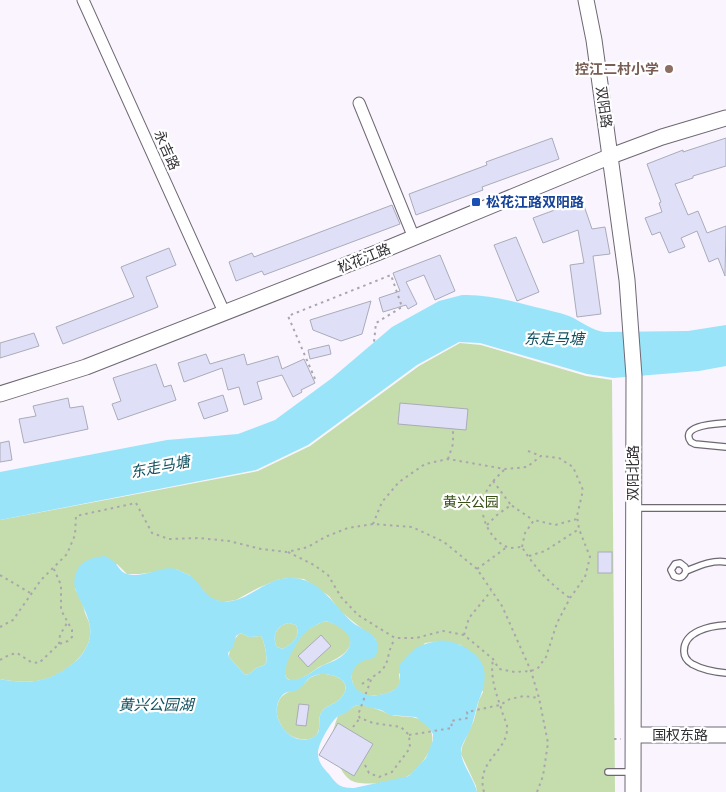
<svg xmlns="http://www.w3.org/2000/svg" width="726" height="792" viewBox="0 0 726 792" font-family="'Archivo Narrow','Noto Sans SC',sans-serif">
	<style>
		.green { fill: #c5ddac }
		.water { fill: #99e4f9; fill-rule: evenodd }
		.building { fill: #dfe0f8; stroke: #aaabb8 }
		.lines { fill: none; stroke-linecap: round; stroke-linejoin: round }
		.lane-casing { stroke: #6f6873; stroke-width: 8 }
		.street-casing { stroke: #6f6873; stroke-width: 13 }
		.secondary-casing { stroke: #6f6873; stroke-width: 17 }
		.path { stroke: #aba6ae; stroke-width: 2; stroke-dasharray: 2.5 4; stroke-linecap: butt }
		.lane { stroke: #fff; stroke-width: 5.5 }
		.street { stroke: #fff; stroke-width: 11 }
		.secondary { stroke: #fff; stroke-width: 15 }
		.education-dot { fill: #8d6e63; stroke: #fff; stroke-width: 2 }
		.transit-dot { fill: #1a4fb4; stroke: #fff; stroke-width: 2 }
		.labels { text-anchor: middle; stroke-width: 4.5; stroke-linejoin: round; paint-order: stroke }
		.education-label { font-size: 14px; font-weight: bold; fill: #785e54; stroke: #fff; text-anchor: end }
		.street-label { font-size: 14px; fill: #333035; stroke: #fff }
		.transit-label { font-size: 14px; font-weight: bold; fill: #164399; stroke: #fff; text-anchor: start }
		.park-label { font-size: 14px; fill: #384f16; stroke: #fff }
		.water-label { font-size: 15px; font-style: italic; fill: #10505f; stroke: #fff }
	</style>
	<rect width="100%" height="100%" fill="#faf4fe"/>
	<g class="green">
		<path d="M 460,343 L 481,345 L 586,376 L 612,380 L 615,792 L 477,792 L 476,786 L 461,754 L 462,747 L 474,720 L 479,700 L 483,692 L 461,645 L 441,641 L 425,643 L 399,674 C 399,677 400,679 400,682 C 398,695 368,699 359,692 C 351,686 349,672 356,664 C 360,660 369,658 374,657 L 376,640 L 340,611 L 329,596 L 304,579 L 287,578 L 277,580 L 258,588 L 236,600 L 223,602 L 211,599 L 189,575 L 176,569 L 140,574 L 127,574 L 117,564 L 75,589 C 80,596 83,605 85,613 C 87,618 90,623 90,628 C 92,641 84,654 75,662 C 52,682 30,685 0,679 L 0,520 L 258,471 L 310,446 L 419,366 Z"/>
		<path d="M 325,621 C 332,623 340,625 346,631 C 363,649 331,662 319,667 C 313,671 296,685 288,679 C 277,672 298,639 305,632 C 311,627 318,624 325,621 Z"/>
		<path d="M 289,623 L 296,625 C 301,637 293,643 283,649 L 277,647 C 271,636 277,625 289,623 Z"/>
		<path d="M 241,633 L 249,637 L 261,636 C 264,640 268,659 266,663 C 263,667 259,666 255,669 C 251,672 251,674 245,675 L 229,657 C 229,649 234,637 241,633 Z"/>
		<path d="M 320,674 C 337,673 356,683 339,700 C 334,704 327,706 323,710 C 317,716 321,726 318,732 C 317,736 313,738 309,739 C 295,741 284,734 279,721 C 275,713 276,699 285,694 C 289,691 295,691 299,688 C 309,681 305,678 320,674 Z"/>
		<path d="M 360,705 C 371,706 379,710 389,714 C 401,719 414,713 425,723 C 441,737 428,757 416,769 C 414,771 411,775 408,776 C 396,782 359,788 349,779 C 345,776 342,771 340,767 C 328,752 331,733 338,716 C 346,713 352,705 360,705 Z"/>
	</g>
	<g class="water">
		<path d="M 462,295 C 487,294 511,301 535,307 C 547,310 558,312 569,316 C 581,321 592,331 605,332 L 688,331 L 726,325 L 726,366 L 699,371 L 613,378 L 587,374 L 480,343 L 459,342 L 417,365 L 308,445 L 256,470 L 0,520 L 0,472 L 167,440 L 238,434 L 275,420 L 332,378 L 392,327 L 439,301 Z"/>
		<path d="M 104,556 C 118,560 118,572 127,574 C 143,579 161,565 176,569 C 179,570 184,573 187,574 C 201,581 204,599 221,601 C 246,605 264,578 289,578 C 320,577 332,604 352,622 C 359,628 371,631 376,640 C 380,646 378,652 374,658 C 338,662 348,706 387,693 C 391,692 397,689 399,684 C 401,679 399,670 400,664 C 415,648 415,646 437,641 C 448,639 460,644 469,650 C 489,663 487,680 479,700 C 475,711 474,722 469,732 C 466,739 460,746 461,753 C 463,767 474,778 477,792 L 0,792 L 0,679 C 31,685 51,682 76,661 C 85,653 92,640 90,627 C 88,613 79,600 75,588 C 74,584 74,580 75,576 C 79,561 90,558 104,556 ZM 325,621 C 340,625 362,638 343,655 C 337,661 327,663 320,667 C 314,670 309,675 303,677 C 267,693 295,642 305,633 C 311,627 318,624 325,621 ZM 289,623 L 296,625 C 301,637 293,643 283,649 L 277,647 C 271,636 277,625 289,623 ZM 241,633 L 249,637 L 261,636 C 264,640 268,659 266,663 C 263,667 259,666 255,669 C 251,672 251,674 245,675 L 229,657 L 228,653 L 233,647 L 236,636 ZM 320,674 C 337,673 356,683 339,700 C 334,704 327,706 323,710 C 317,716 321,726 318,733 C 316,736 313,738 309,739 C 295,742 284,733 279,721 C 275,713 276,699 285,693 C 289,691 295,692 299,689 C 309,682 303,678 320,674 ZM 360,705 L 381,710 L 390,715 L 416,717 L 429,728 L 433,734 L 433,740 L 426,758 L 409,776 L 354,788 C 340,788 337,785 329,774 C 324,769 318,762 318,754 C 317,746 330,723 337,717 C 340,715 344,714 347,712 C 352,708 353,705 360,705 Z"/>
	</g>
	<g class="building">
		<polygon points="552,138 559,159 482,187 483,190 416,215 409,194 487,165 486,162"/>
		<polygon points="726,138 726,166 693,176 693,178 675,184 688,215 698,211 707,233 726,226 725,276 718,258 709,262 697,231 681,238 685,247 669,253 660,232 652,235 645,218 662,212 659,203 661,202 647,164 683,150 683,152"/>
		<polygon points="582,200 592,229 605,227 610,254 593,256 601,314 577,317 570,265 584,263 578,230 543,243 533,218"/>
		<polygon points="392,205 400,224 264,275 262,271 236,281 229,262 252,253 254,257"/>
		<polygon points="516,237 539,292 517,301 494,245"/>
		<polygon points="169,248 176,265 146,277 158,307 63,344 56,327 134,297 121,267"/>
		<polygon points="440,255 455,291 435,300 424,275 406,282 417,304 408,309 406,305 383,312 379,298 400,291 393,273"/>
		<polygon points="371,301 362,334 341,341 313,330 310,320"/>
		<polygon points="34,333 39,346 0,358 0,343"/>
		<polygon points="329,345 331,354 310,359 308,350"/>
		<polygon points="206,354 210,364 244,354 247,365 278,356 282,369 304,359 315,383 301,390 302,392 293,397 282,375 257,382 262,399 244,405 239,387 228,390 222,368 184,382 178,363"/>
		<polygon points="156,364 164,387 171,385 176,400 118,420 112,404 121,401 113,378"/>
		<polygon points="223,395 228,411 204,419 198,403"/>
		<polygon points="68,398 70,408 83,406 88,429 24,443 19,419 36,416 33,406"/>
		<polygon points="400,403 468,409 466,430 398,424"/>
		<polygon points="9,441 12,460 0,462 0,443"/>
		<rect x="598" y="552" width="14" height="21"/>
		<polygon points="321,635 331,646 308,667 298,656"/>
		<polygon points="299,704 309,705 306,726 296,725"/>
		<polygon points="338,723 373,744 354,776 319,755"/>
	</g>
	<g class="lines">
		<g class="lane-casing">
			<g id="lane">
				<path d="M 726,423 C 716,424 679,425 691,442 L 695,444 L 726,447"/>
				<polyline points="636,508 726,508"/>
				<path d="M 686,571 L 685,567 L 680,563 L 675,564 L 671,570 L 674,576 C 680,579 684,577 686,571 C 699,566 711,560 726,562"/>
				<path d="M 726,625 C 710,626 684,631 684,651 C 684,657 687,661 692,664 C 701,669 715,672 726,673"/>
				<polyline points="608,772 631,772"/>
			</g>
		</g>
		<g class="street-casing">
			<g id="street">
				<polyline points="83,0 224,312"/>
				<polyline points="359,103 414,238"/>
			</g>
		</g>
		<g class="secondary-casing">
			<g id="secondary">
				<polyline points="586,0 594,40 627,280 634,376 633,792"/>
				<polyline points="0,394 86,367 379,252 611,156 662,137 726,118"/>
				<polyline points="634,735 726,735"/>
			</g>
		</g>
		<g class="path">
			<polyline points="315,379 288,316 391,275 402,307 376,323 374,342"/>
			<polyline points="528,451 541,456"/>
			<polyline points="448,459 453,444 453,431"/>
			<path d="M 504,470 C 496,478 487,486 484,498 C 478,515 490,540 507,547 C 511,549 518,547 522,547 C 534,567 551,585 570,598"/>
			<polyline points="493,481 511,505"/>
			<polyline points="487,525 497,515 511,505 533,520"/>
			<polyline points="522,547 525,533 534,520 555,525 577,519"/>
			<polyline points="288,552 314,565 328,575 341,597 358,615 395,638 416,638 443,631 464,635 493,659 499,669 515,672 531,671 538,668 546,657 557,623 570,598 585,577 590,557 579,529 577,516 583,490 573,467 559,458 541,456 527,467 505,469 448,459 425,464 399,482 382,502 373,524"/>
			<polyline points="529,556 545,551 579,529"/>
			<polyline points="477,569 507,547"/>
			<polyline points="0,575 32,594"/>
			<polyline points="0,627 13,620 41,580 67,554 75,535 76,516 136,503 152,533 169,539 199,538 229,541 261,549 287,552 308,547 325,537 348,528 373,524 412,527 444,542 477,569 502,606 531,671 539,698 548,743 543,776 537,792"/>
			<polyline points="464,635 469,618 491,591"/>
			<polyline points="59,644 60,635 67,623"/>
			<polyline points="0,660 9,655 17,653 31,662 39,663 59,644 68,641 72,637 72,630 61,610 61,585 53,567"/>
			<polyline points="362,684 372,677"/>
			<polyline points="353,727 360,718"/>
			<polyline points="409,735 452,728 451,721 468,718 467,712 500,705 510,699 524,696 539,698"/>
			<polyline points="614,739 621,739"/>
			<path d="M 365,765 L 369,773 L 379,777 L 392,772 L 410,748 L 409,735 L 401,727 L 373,723 L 360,718 L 358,715 L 372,677 C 393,666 384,656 395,639"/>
			<path d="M 484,792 C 475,760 509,752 507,726 C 506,721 503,716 502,711 C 496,693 490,678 493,659"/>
		</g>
		<use href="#lane" class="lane"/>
		<use href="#street" class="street"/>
		<use href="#secondary" class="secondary"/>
	</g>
	<circle class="education-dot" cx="669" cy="69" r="5"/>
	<rect class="transit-dot" x="471" y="197" width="10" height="10" rx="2.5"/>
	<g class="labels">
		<g class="education-label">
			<text x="659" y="74">控江二村小学</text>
		</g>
		<g class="street-label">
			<text transform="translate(604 107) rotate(82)" y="5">双阳路</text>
			<text transform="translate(167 150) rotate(66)" y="5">永吉路</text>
			<text transform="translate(364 258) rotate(-22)" y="5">松花江路</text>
			<text transform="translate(633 473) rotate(-90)" y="5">双阳北路</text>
			<text x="680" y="740">国权东路</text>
		</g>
		<g class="transit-label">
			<text x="486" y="207">松花江路双阳路</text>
		</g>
		<g class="park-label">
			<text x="471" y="507">黄兴公园</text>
		</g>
		<g class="water-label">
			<text x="554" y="344">东走马塘</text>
			<text transform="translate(160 467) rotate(-11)" y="5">东走马塘</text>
			<text x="156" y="710">黄兴公园湖</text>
		</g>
	</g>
</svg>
